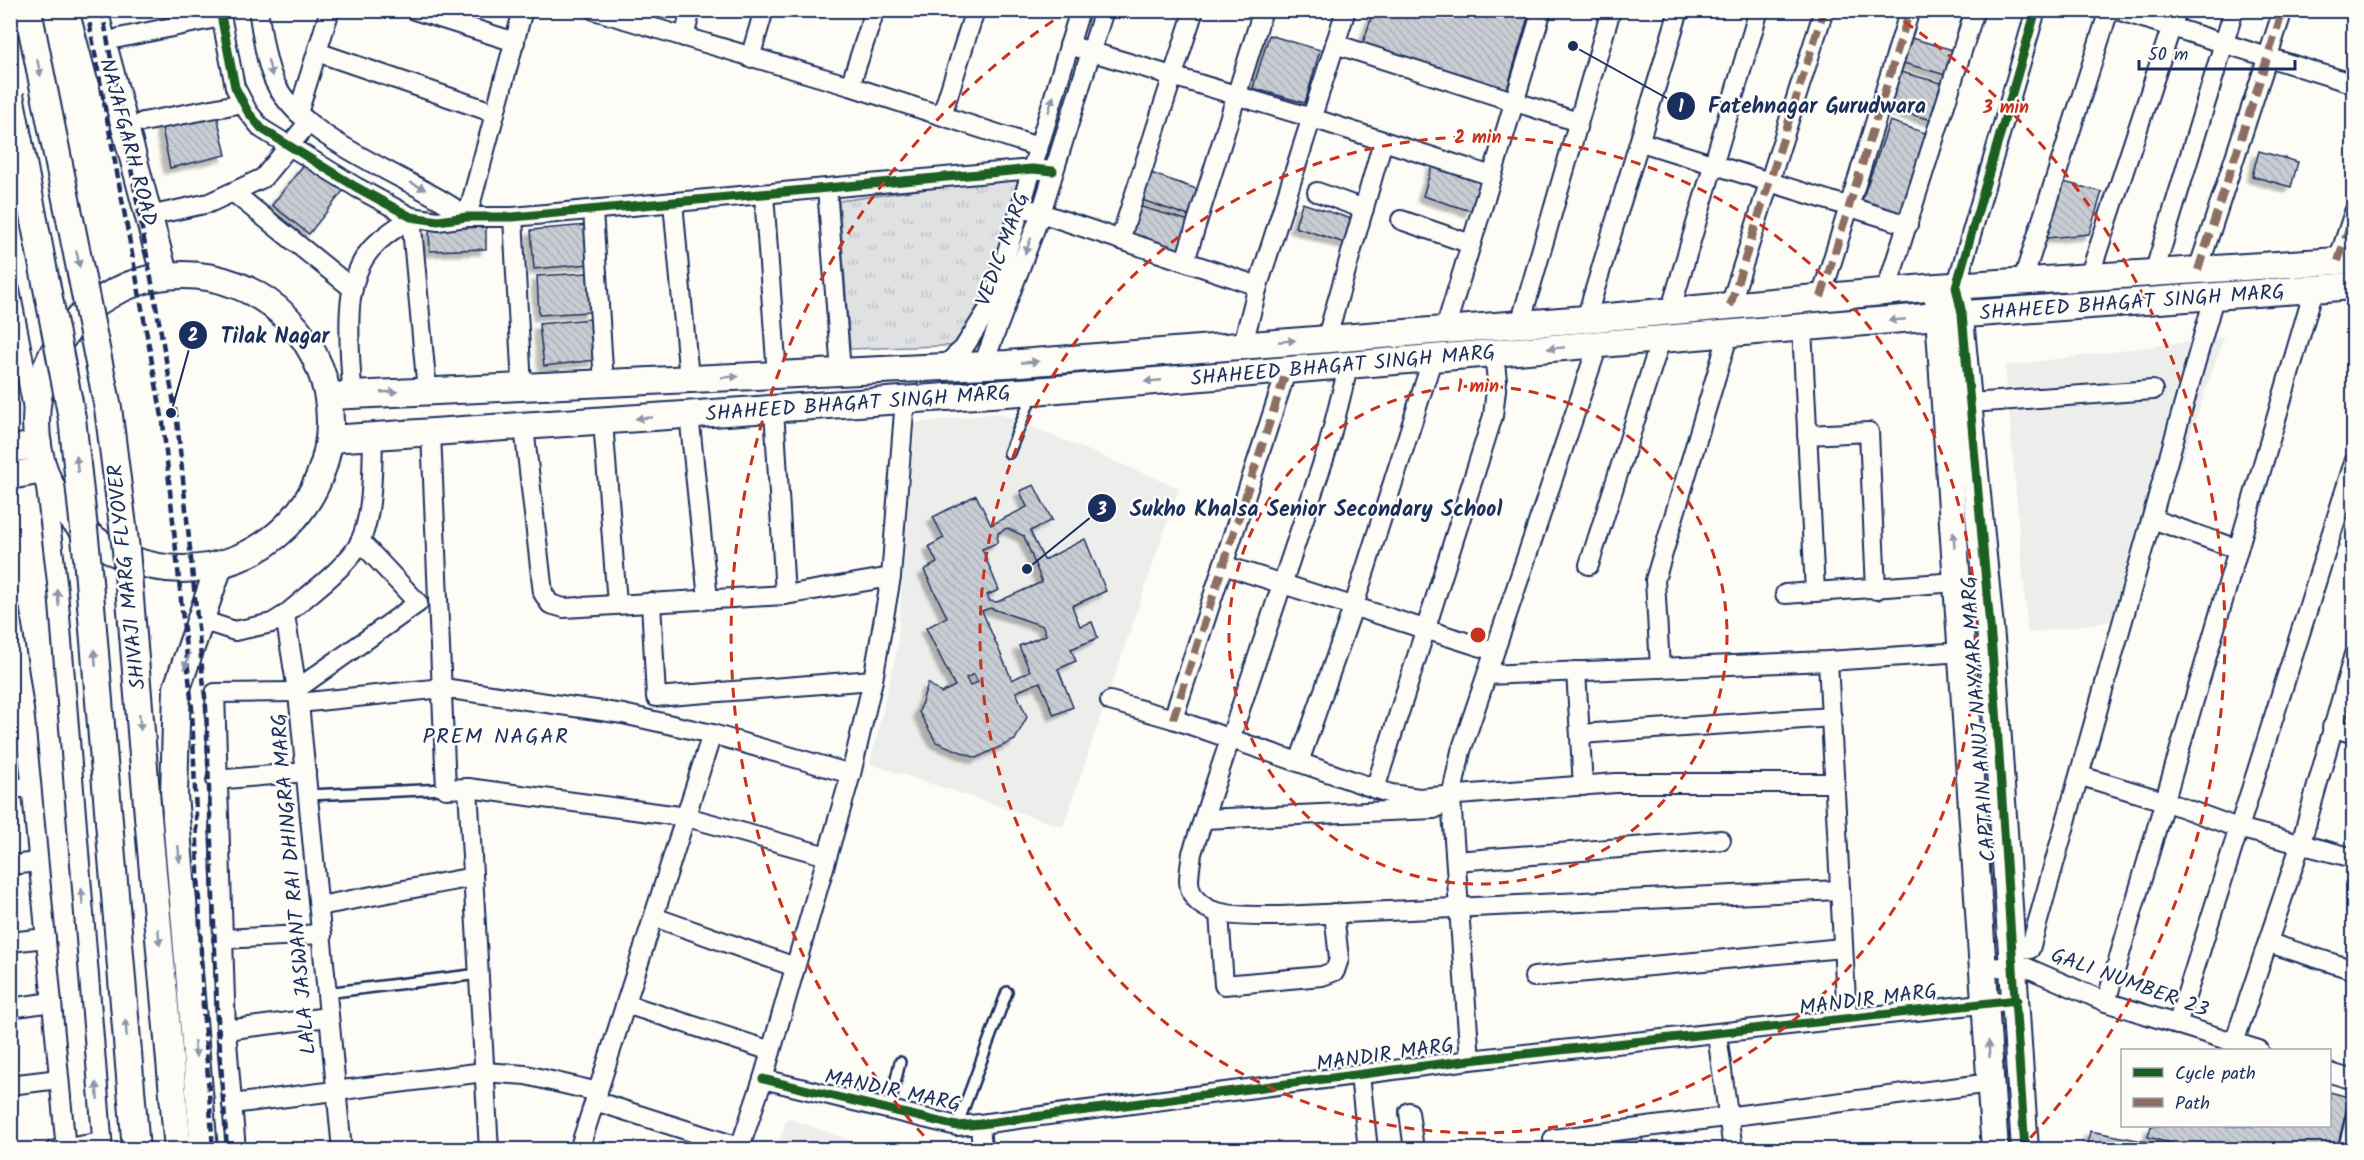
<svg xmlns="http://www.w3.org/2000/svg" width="2364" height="1160" viewBox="0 0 2364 1160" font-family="Kalam,sans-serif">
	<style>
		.built { fill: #edeeec }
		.grass { fill: url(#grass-tufts); stroke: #7e88a0; stroke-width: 1.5 }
		.building { fill: url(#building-back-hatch); stroke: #1b2f5e; stroke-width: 1.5; fill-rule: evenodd; filter: url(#shadow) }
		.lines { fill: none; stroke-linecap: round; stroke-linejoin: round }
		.lane-casing { stroke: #1b2f5e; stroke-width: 14 }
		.street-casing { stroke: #1b2f5e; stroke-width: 22 }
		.secondary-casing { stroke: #1b2f5e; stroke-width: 30 }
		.lane { stroke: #fdfcf7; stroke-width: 9 }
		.street { stroke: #fdfcf7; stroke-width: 18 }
		.secondary { stroke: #fdfcf7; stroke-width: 26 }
		.rail { stroke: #1b2f5e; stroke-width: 4.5; stroke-dasharray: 9 4.5; stroke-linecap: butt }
		.secondary-bridge-casing { stroke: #1b2f5e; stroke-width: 30; stroke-linecap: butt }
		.secondary-bridge { stroke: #fdfcf7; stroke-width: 26 }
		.quiet { stroke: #8d6e63; stroke-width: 8; stroke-dasharray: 15 8; stroke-linecap: butt }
		.cycleway-casing { stroke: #fdfcf7; stroke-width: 13 }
		.cycleway { stroke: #1b5e20; stroke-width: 9 }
		.oneway { fill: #8c96aa }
		.ring { fill: none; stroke: #c8321e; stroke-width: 3; stroke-dasharray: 10 8 }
		.labels { text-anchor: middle; stroke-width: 5; stroke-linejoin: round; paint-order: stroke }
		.street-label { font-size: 21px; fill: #1b2f5e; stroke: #fdfcf7 }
		.neighbourhood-label { font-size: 22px; letter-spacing: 1.5px; fill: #1b2f5e; stroke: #fdfcf7 }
		.centre { fill: #c8321e; stroke: #fdfcf7; stroke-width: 3 }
		.ring-label { font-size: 18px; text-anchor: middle; font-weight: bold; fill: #c8321e; stroke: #fdfcf7; stroke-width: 5; stroke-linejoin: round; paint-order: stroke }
		.leader { fill: none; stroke: #1b2f5e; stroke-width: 2 }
		.callout-dot { fill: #1b2f5e; stroke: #fdfcf7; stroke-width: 2 }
		.mark-label { font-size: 18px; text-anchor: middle; font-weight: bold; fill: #fff }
		.callout-label { font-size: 22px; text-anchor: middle; font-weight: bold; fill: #1b2f5e; stroke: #fdfcf7; stroke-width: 5; stroke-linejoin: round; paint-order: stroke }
	</style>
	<defs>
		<pattern id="grass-tufts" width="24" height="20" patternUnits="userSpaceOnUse" patternTransform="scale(1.5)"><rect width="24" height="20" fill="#e0e1e3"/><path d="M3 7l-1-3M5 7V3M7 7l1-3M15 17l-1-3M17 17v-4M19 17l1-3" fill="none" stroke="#c0c1c5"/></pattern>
		<pattern id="building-back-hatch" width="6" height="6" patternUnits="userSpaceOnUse" patternTransform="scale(1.5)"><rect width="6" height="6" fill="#c9ccd3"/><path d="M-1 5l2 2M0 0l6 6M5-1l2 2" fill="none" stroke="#acb0b8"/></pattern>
		<filter id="shadow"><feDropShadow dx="-5.5" dy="5.5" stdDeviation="1.5" flood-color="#0004"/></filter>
	</defs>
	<rect width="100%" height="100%" fill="#fdfcf7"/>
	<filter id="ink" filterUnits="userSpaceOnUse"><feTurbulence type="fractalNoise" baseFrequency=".0167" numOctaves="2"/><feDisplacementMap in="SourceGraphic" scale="12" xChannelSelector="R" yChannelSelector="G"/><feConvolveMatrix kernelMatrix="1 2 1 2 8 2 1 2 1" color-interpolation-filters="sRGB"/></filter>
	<g filter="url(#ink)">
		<g class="built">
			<polygon points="2224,337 2128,619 2028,633 2005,366"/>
			<polygon points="998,413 1179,488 1063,827 870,764 897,650 915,423"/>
			<polygon points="787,1118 875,1149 777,1149"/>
		</g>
		<polygon class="grass" points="1034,174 1019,282 971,345 850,349 839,201"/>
		<g class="building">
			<polygon points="1374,10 1530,10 1506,93 1362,46"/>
			<polygon points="1269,35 1320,50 1305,103 1253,88"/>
			<polygon points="1904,36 1960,52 1953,77 1896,61"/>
			<polygon points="1893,70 1949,85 1940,122 1883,107"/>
			<polygon points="216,111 226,155 170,168 161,123"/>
			<polygon points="1890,121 1934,136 1906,216 1862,200"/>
			<polygon points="2259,151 2298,162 2291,187 2252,176"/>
			<polygon points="306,162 343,191 309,234 272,205"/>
			<polygon points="1433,163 1481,178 1471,211 1423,196"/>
			<polygon points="1148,172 1205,192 1195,218 1139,199"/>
			<polygon points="2056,180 2102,192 2089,234 2037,239"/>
			<polygon points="1302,203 1355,220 1348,244 1295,227"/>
			<polygon points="1138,206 1193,222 1184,253 1129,237"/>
			<polygon points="587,225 590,264 534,269 531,230"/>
			<polygon points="486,227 486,249 430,251 429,229"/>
			<polygon points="587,273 590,312 539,315 537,276"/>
			<polygon points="590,319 595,360 544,366 539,324"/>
			<path d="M 1034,485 L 1052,520 L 1030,531 L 1044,560 L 1085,539 L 1106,591 L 1072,606 L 1080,626 L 1092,622 L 1098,638 L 1071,649 L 1076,661 L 1058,669 L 1073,707 L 1054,715 L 1040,682 L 1016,692 L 1027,717 L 1015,740 L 976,758 L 936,742 L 919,712 L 928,683 L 941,693 L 955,686 L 926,628 L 947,617 L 924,570 L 937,563 L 929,546 L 944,538 L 933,517 L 976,495 L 991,525 L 1027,507 L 1020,491 ZM 1007,528 L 1024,536 L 1042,582 L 997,602 L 990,601 L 987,595 L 999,590 L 982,549 L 997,543 L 998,533 ZM 990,608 L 1043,626 L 1046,635 L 1019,646 L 1030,671 L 1012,680 L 982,611 ZM 974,674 L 978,682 L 970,686 L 966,678 Z"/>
			<polygon points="2330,1092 2352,1098 2337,1150 2193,1150 2148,1137 2151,1126 2330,1126"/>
			<polygon points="1641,1131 1644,1150 1608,1150 1606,1136"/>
			<polygon points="2090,1131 2190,1150 2086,1150"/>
		</g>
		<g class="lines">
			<g class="lane-casing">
				<g id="lane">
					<polyline points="1009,453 1033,393"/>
					<polyline points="308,795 446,789"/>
					<polyline points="326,993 479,974"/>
					<polyline points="889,1109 900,1062"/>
					<polyline points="957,1126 1007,992"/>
					<polyline points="2343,1150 2354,1105"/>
				</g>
			</g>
			<g class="street-casing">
				<g id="street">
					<polyline points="220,10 235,87 248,112 262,129 356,187 411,217 438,221 467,217 513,217 1032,169 1053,171"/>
					<path d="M 258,10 C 262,31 264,54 271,73 C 293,140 414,176 467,217"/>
					<polyline points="414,10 515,42"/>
					<polyline points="594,10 850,86 1038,147"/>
					<polyline points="2117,10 2354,84"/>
					<polyline points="684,37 691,10"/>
					<polyline points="119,38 221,17"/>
					<polyline points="1335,44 1578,122"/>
					<polyline points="1069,45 1312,118 1492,176 1542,10"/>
					<polyline points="317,52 495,113"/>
					<polyline points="750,58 764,10"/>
					<polyline points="850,86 875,10"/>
					<polyline points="298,113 330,10"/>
					<polyline points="942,115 975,10"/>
					<polyline points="143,122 243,103"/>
					<polyline points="1641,142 1908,225"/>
					<polyline points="827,188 841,372"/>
					<polyline points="1317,192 1364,209"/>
					<polyline points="234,193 353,289"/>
					<polyline points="764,194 777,375"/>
					<polyline points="673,202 689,379"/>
					<polyline points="1029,209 1258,286"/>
					<polyline points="593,210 604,384"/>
					<polyline points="149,216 209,203 263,178 308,123"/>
					<polyline points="411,217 427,391"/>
					<polyline points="467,217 523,10"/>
					<polyline points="513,217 522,387"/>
					<polyline points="1401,220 1471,244"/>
					<polyline points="1120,240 1194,10"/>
					<polyline points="1185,261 1263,10"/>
					<polyline points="2338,261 2354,212"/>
					<polyline points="2198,270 2283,10"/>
					<polyline points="2154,273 2234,10"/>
					<polyline points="2089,277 2177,10"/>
					<polyline points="2022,283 2109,10"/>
					<polyline points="1956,287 2036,10"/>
					<polyline points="10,290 36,424"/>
					<polyline points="1886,291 1975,10"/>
					<polyline points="1821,297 1910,10"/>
					<polyline points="1730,306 1824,10"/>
					<polyline points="1670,312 1759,10"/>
					<polyline points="1586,319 1679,10"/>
					<polyline points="1520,324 1611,10"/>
					<polyline points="1802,327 1815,592"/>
					<polyline points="1445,329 1492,176"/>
					<polyline points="1327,337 1383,141"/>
					<polyline points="1243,344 1258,286 1346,10"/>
					<path d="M 1349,364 L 1328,447 L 1192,853 C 1191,862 1189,872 1189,881 C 1191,923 1254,915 1281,916 L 1839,890"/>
					<polyline points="983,365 1041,213 1104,10"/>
					<polyline points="943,367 963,349 991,305 1080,10"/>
					<path d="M 352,394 C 351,347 338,278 377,243 C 387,233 400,226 411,217"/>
					<polyline points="1970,403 2153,390"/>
					<polyline points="774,409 785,595"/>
					<polyline points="689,414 708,599"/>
					<polyline points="603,421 617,604"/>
					<polyline points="524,427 543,593 550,604 564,608 785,595 891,577"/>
					<polyline points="431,432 446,789 468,788 687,817 827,856"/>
					<polyline points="1807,435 1869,432 1876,590"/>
					<polyline points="45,479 58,591 103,1150"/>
					<polyline points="2152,519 2238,549"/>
					<polyline points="1223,565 1494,651"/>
					<polyline points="1589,565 1661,339"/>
					<polyline points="1785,594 1958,582"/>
					<polyline points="651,602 656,697 873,680"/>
					<polyline points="10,611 24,709 66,1150"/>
					<polyline points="285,615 299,703 342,1150"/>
					<path d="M 201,620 L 235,631 L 272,623 L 285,615 C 308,595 338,574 356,549 C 374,521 372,468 373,436"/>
					<polyline points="1828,661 1847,1019"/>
					<polyline points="1660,668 1655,580 1729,333"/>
					<polyline points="1576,671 1583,786"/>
					<polyline points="1487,675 1828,661 1963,652"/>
					<polyline points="297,689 418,603 360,541"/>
					<polyline points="1110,701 1173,719 1391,794 1419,798 1616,783 1835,783"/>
					<polyline points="299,703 443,688 623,714 712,734 851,774"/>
					<polyline points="1173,719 1287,369"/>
					<polyline points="2332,727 2354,734"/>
					<polyline points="1580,734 1832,717"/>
					<polyline points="1299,762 1356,599 1433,357"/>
					<polyline points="2081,776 2164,801 2238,828 2354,858"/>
					<polyline points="216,780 306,772"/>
					<polyline points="468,788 489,1150"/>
					<polyline points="10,789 31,787"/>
					<polyline points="1375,789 1493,416 1497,381 1494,353"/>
					<polyline points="1204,819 1434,809 1438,807"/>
					<polyline points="1456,861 1721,840"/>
					<polyline points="10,865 38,862"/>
					<polyline points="319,906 473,877"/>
					<polyline points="1219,913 1224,985 1322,976 1335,971 1339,959 1334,913"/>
					<polyline points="654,917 795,967"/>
					<polyline points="222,939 322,934"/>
					<polyline points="10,942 46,938"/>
					<polyline points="2269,943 2354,970"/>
					<polyline points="2030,949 2215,294"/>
					<polyline points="1984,968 2023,966 2106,1002 2259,1050"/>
					<polyline points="1534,977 1842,948"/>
					<polyline points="2106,1002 2314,289"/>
					<polyline points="626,1004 771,1051"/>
					<polyline points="10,1008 52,1002"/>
					<polyline points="2177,1025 2354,462"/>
					<polyline points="226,1030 328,1017"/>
					<polyline points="1717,1035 1733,1150"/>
					<polyline points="2234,1043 2301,843 2354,654"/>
					<polyline points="1470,1060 1451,798 1461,751 1598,345"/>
					<polyline points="2330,1073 2354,1080"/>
					<polyline points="1360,1075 1368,1150"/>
					<polyline points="763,1079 957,1126 980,1124 1470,1060 2017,1000"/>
					<polyline points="10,1085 59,1079"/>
					<polyline points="595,1101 739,1147"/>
					<polyline points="232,1104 484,1072 526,1075 598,1092"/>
					<polyline points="1409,1112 1414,1150"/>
					<polyline points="980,1124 982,1150"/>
					<polyline points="1553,1139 1991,1083"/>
					<polyline points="55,1150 102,1142"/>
					<polyline points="236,1150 226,1030 215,693 297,692"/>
					<polyline points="579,1150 712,734"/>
					<polyline points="739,1150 763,1079 851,774 873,680 891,577 905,399"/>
				</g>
			</g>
			<g class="secondary-casing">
				<g id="secondary">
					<polyline points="94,10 164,274"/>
					<circle cx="183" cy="422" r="147"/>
					<polyline points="1958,298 1992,649 2025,1150"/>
					<polyline points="1938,300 1995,1150"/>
					<polyline points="330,396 1007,364 1586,319 1937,287 2354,260"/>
					<polyline points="331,439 1034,391 1938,316 2354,286"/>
					<polyline points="10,449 38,445"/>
					<polyline points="10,476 43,470"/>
					<polyline points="148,816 178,1150"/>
					<polyline points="109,821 136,1150"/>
					<polyline points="204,1150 174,795 177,688 219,566"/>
				</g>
			</g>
			<use href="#lane" class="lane"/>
			<use href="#street" class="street"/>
			<use href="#secondary" class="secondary"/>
			<g class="rail">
				<polyline points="87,10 163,422 192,708 203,1006 213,1150"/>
				<polyline points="102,10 177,420 206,707 217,1005 227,1150"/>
			</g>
			<g class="secondary-bridge-casing">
				<g id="secondary-bridge">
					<polyline points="28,10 108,408 126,550 148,816"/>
					<polyline points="10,95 72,418 87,557 109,821"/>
				</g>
			</g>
			<use href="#secondary-bridge" class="secondary-bridge"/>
			<g class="quiet">
				<polyline points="2338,261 2354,212"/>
				<polyline points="2198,270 2283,10"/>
				<polyline points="1821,297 1910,10"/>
				<polyline points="1730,306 1824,10"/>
				<polyline points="1173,719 1287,369"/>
			</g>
			<g class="cycleway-casing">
				<g id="cycleway">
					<polyline points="220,10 235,87 248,112 262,129 356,187 411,217 438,221 467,217 513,217 1032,169 1053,171"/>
					<polyline points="763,1079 957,1126 980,1124 1470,1060 2017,1000"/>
					<polyline points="2025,1150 1992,649 1962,314 1956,287 2036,10"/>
				</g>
			</g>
			<use href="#cycleway" class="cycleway"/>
		</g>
		<defs><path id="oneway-solid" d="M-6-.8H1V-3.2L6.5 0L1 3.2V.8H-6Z" transform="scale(1.5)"/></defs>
		<g class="oneway">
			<use href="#oneway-solid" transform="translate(39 68) rotate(78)"/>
			<use href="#oneway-solid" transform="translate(270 68) rotate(75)"/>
			<use href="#oneway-solid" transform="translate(1051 104) rotate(-73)"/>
			<use href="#oneway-solid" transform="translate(418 186) rotate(26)"/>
			<use href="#oneway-solid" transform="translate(1028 246) rotate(111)"/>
			<use href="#oneway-solid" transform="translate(78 259) rotate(79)"/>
			<use href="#oneway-solid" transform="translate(1897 320) rotate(175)"/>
			<use href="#oneway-solid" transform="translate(1287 341) rotate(-5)"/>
			<use href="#oneway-solid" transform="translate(1556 348) rotate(176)"/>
			<use href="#oneway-solid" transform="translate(1030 362) rotate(-5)"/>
			<use href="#oneway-solid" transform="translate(730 377) rotate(-3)"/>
			<use href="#oneway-solid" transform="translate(1153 381) rotate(175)"/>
			<use href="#oneway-solid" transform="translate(389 392) rotate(-2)"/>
			<use href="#oneway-solid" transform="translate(644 418) rotate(176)"/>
			<use href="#oneway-solid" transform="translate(77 464) rotate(-96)"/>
			<use href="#oneway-solid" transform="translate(1954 540) rotate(-94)"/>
			<use href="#oneway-solid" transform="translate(58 598) rotate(-95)"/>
			<use href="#oneway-solid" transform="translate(95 658) rotate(-95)"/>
			<use href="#oneway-solid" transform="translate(187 661) rotate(109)"/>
			<use href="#oneway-solid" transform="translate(140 722) rotate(85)"/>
			<use href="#oneway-solid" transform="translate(179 854) rotate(85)"/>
			<use href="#oneway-solid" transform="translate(82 897) rotate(-94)"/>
			<use href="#oneway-solid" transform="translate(159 937) rotate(85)"/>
			<use href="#oneway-solid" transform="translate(126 1028) rotate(-95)"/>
			<use href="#oneway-solid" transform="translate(195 1049) rotate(85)"/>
			<use href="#oneway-solid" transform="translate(1989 1049) rotate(-94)"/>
			<use href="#oneway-solid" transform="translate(97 1091) rotate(-95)"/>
		</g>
	</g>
	<g class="ring">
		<circle cx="1478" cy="635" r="249"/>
		<circle cx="1478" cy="635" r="498"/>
		<path d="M936 1149A747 747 0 0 1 1066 12M1890 12A747 747 0 0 1 2020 1149"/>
	</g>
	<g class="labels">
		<g class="street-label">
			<text transform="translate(129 142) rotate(75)" y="7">NAJAFGARH ROAD</text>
			<text transform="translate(1002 249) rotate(-70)" y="7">VEDIC MARG</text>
			<text transform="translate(2132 302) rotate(-4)" y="7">SHAHEED BHAGAT SINGH MARG</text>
			<text transform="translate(1343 365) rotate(-5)" y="7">SHAHEED BHAGAT SINGH MARG</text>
			<text transform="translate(858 403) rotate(-4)" y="7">SHAHEED BHAGAT SINGH MARG</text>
			<text transform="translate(126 577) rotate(-96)" y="7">SHIVAJI MARG FLYOVER</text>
			<text transform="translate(1978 719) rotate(-94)" y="7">CAPTAIN ANUJ NAYYAR MARG</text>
			<text transform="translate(293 884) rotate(-95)" y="7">LALA JASWANT RAI DHINGRA MARG</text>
			<text transform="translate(2130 982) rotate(20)" y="7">GALI NUMBER 23</text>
			<text transform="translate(1868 999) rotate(-7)" y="7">MANDIR MARG</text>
			<text transform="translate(1385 1054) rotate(-8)" y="7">MANDIR MARG</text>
			<text transform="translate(893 1090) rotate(12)" y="7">MANDIR MARG</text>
		</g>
		<g class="neighbourhood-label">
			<text x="496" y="743">PREM NAGAR</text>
		</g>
	</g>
	<circle cx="1478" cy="635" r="9" class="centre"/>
	<g class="ring-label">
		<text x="2006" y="113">3 min</text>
		<text x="1478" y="143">2 min</text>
		<text x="1478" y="392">1 min</text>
	</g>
	<path class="leader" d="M1573 46L1681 106M171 413L193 335M1027 569L1102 508"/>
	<g class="callout-dot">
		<circle cx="1573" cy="46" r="6"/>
		<circle cx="171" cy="413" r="6"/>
		<circle cx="1027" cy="569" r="6"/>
		<circle cx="1681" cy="106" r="15"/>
		<circle cx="193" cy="335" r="15"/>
		<circle cx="1102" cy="508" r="15"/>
	</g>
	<g class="mark-label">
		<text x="1681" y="112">1</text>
		<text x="193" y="341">2</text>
		<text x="1102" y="515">3</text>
	</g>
	<g class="callout-label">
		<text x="1817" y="113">Fatehnagar Gurudwara</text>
		<text x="275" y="343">Tilak Nagar</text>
		<text x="1316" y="516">Sukho Khalsa Senior Secondary School</text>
	</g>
	<rect width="2364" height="1160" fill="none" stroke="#fdfcf7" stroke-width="36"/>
	<rect x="18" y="18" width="2328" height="1124" fill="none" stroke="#1b2f5e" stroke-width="2" filter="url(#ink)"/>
	<rect x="2121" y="1049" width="210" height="78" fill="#fdfcf7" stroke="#a3aaba" stroke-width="1.5"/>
	<rect x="2133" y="1068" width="30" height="9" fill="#1b5e20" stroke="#a3aaba" stroke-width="1.5"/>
	<text x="2175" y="1079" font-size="18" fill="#1b2f5e">Cycle path</text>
	<rect x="2133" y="1098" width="30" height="9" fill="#8d6e63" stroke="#a3aaba" stroke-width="1.5"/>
	<text x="2175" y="1109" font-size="18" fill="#1b2f5e">Path</text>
	<path d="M2139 60v9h156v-9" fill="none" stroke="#1b2f5e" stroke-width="3"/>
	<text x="2148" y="60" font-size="18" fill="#1b2f5e" stroke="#fdfcf7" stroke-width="4.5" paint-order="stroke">50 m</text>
</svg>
